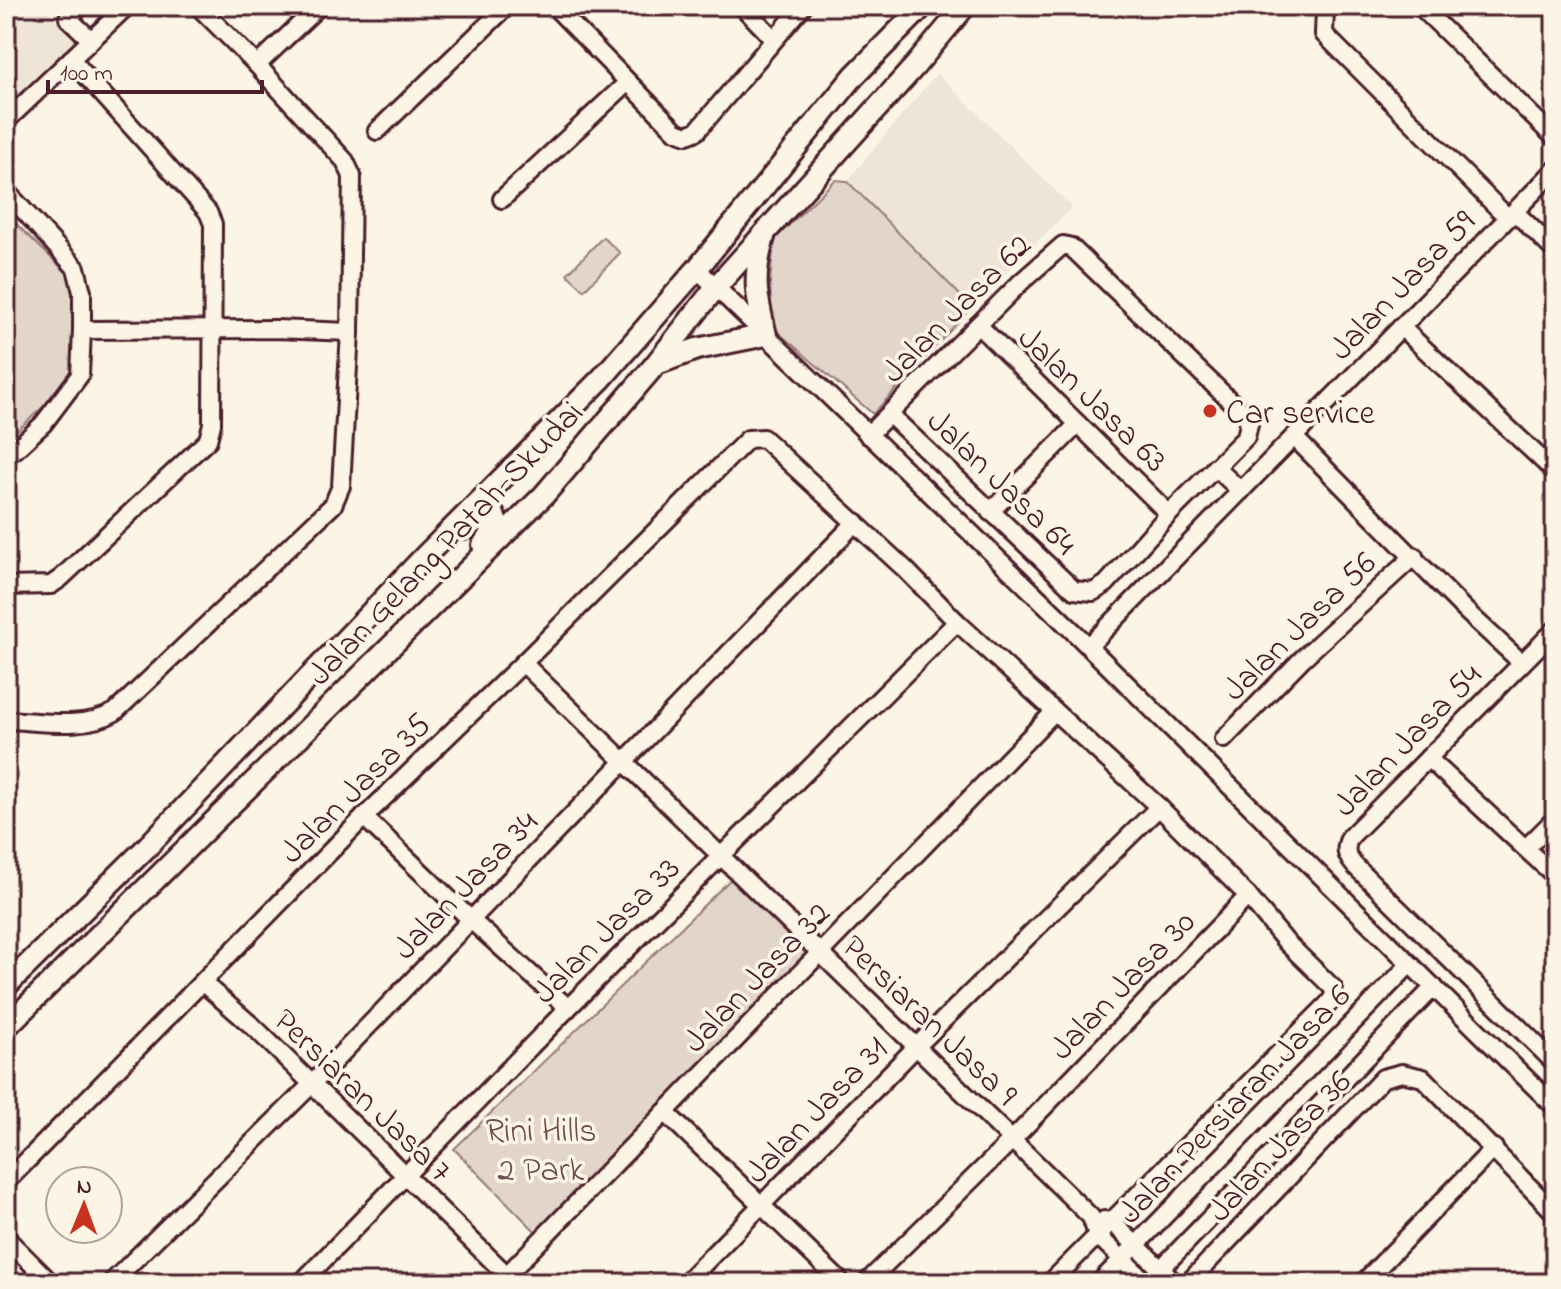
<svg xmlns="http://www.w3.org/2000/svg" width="1561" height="1289" viewBox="0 0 1561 1289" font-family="'Indie Flower',sans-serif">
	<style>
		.built { fill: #eee5d7 }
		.green { fill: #e2d5ca; stroke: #967a7a; stroke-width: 2 }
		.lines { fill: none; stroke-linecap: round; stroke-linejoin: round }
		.minor-casing { stroke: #4a1f2b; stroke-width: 22 }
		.major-casing { stroke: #4a1f2b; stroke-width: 26 }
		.minor { stroke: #fcf5e5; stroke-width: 16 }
		.major { stroke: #fcf5e5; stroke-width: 20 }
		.poi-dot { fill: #c8321e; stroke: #fcf5e5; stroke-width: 3 }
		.labels { text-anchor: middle; stroke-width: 7; stroke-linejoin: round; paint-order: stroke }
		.street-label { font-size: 34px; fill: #4a1f2b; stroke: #fcf5e5 }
		.poi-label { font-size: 34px; fill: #4a1f2b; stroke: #fcf5e5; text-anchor: start }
		.park-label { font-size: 34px; fill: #704c53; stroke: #fcf5e5 }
	</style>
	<rect width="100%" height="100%" fill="#fcf5e5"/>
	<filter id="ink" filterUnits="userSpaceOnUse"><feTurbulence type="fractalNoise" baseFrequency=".0125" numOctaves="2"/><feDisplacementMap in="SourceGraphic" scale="16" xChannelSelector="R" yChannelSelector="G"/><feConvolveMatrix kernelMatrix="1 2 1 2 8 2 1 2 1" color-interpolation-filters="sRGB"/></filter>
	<g filter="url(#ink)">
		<g class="built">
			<polygon points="6,6 42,6 78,44 6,109"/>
			<polygon points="937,73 1072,207 972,307 847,181"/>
		</g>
		<g class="green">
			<polygon points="835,180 847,181 972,307 873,414 772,327 770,282 774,240"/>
			<polygon points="6,214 72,278 73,379 6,441"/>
			<polygon points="603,237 620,253 584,290 567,274"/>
			<polygon points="735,875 821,959 540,1236 454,1149"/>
		</g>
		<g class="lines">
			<g class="minor-casing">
				<g id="minor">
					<polyline points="81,6 68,18 91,40"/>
					<polyline points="554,6 676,131 687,135 697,131 803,6"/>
					<polyline points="742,6 774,39"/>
					<polyline points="1420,6 1555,138"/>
					<polyline points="1325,9 1324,34 1508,218"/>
					<polyline points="257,65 319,6"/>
					<polyline points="6,121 127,6"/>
					<polyline points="377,131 507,6"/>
					<polyline points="6,191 76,268 82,292 82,330 80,375 43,424 16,449 6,454"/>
					<polyline points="502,199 627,83"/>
					<polyline points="1515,212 1555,251"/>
					<polyline points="697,269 1077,635 1555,1107"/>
					<polyline points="978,325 1169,514"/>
					<polyline points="1401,327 1555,472"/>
					<polyline points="82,330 276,329 350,332"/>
					<polyline points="868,435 1021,282 1063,245 1071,247 1247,417 1249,424 1246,437 1169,514 1106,584 1093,592 1074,590 890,415"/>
					<polyline points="1294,437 1467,612 1522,663"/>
					<polyline points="1215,467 1241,491"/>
					<polyline points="990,512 1078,424"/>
					<polyline points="6,586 51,585 61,578 208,440 212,424 213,224 208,212 71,59"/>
					<path d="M 1555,630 L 1350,837 C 1344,849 1346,855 1354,865 L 1555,1063"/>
					<polyline points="1089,646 1555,170"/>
					<polyline points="523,663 1091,1217 1097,1235 1147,1283 1434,987"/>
					<path d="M 6,720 C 40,721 84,730 115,712 L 333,505 L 341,486 L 350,332 L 352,176 L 345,161 L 257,65 L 198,6"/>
					<polyline points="1224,739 1303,658 1414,556"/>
					<polyline points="1428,758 1555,876"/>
					<polyline points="364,817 471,920 568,1008"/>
					<polyline points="1527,847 1555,819"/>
					<polyline points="203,983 257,1030 515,1283"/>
					<polyline points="665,1112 842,1283"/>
					<polyline points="6,1182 364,817 523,663 748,439 763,438 905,569 957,622 1159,807 1248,896 1287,943 1333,988 1334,995 1330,1002 1050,1283"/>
					<polyline points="1104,1220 1112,1222 1175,1283"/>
					<polyline points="6,1238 51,1283"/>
					<polyline points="111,1283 312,1084 856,522"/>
					<polyline points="301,1283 568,1008 957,622"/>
					<polyline points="499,1283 1054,712"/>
					<polyline points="685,1283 917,1046 1159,807"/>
					<polyline points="866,1283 1012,1140 1248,896"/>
					<polyline points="1099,1283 1410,964"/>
					<polyline points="1188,1283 1383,1078 1402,1073 1423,1078 1555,1213"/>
					<polyline points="1363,1283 1494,1148"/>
					<polyline points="1553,1283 1555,1281"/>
				</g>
			</g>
			<g class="major-casing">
				<g id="major">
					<path d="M 659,363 L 697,349 L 766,335 C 756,296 752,277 764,237"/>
					<polyline points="464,528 486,515 494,515 497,524 483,545"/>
					<polyline points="6,986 146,848 425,556 602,378 697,269 854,76 923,6"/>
					<polyline points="6,1027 544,495 655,365 716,287 915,66 965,6"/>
				</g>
			</g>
			<use href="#minor" class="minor"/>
			<use href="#major" class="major"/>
		</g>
	</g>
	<circle class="poi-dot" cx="1210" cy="411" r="8"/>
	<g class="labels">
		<g class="street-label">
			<text transform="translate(1401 284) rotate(-46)" y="12">Jalan Jasa 59</text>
			<text transform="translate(955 307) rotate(-45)" y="12">Jalan Jasa 62</text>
			<text transform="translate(1094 398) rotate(44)" y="12">Jalan Jasa 63</text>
			<text transform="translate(1003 481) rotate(44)" y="12">Jalan Jasa 64</text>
			<text transform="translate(444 542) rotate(-46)" y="12">Jalan Gelang Patah-Skudai</text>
			<text transform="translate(1298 625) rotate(-44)" y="12">Jalan Jasa 56</text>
			<text transform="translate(1406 739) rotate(-46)" y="12">Jalan Jasa 54</text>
			<text transform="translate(354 787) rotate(-45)" y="12">Jalan Jasa 35</text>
			<text transform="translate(464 884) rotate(-46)" y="12">Jalan Jasa 34</text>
			<text transform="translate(605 929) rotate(-45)" y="12">Jalan Jasa 33</text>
			<text transform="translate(755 976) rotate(-46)" y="12">Jalan Jasa 32</text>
			<text transform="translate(1121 984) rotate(-46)" y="12">Jalan Jasa 30</text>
			<text transform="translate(931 1019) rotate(44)" y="12">Persiaran Jasa 9</text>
			<text transform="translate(364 1094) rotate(44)" y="12">Persiaran Jasa 7</text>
			<text transform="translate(1233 1103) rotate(-46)" y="12">Jalan Persiaran Jasa 6</text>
			<text transform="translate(815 1109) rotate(-46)" y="12">Jalan Jasa 31</text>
			<text transform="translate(1278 1145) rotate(-47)" y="12">Jalan Jasa 36</text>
		</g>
		<g class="poi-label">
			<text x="1226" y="423">Car service</text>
		</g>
		<g class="park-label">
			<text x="541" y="1141">Rini Hills<tspan x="541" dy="39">2 Park</tspan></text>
		</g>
	</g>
	<rect width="1561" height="1289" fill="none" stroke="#fcf5e5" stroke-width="32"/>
	<rect x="16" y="16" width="1529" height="1257" fill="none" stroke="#4a1f2b" stroke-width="3" filter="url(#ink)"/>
	<g transform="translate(84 1205) rotate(1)"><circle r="38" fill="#fcf5e5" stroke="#b59f9b" stroke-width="2"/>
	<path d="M0-6L14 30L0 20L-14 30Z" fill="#c8321e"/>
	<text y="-12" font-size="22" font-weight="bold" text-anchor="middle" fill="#4a1f2b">N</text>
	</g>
	<path d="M48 80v12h214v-12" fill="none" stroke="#4a1f2b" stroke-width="4"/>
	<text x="60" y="80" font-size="24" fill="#4a1f2b" stroke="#fcf5e5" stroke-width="6" paint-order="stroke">100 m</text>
</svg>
